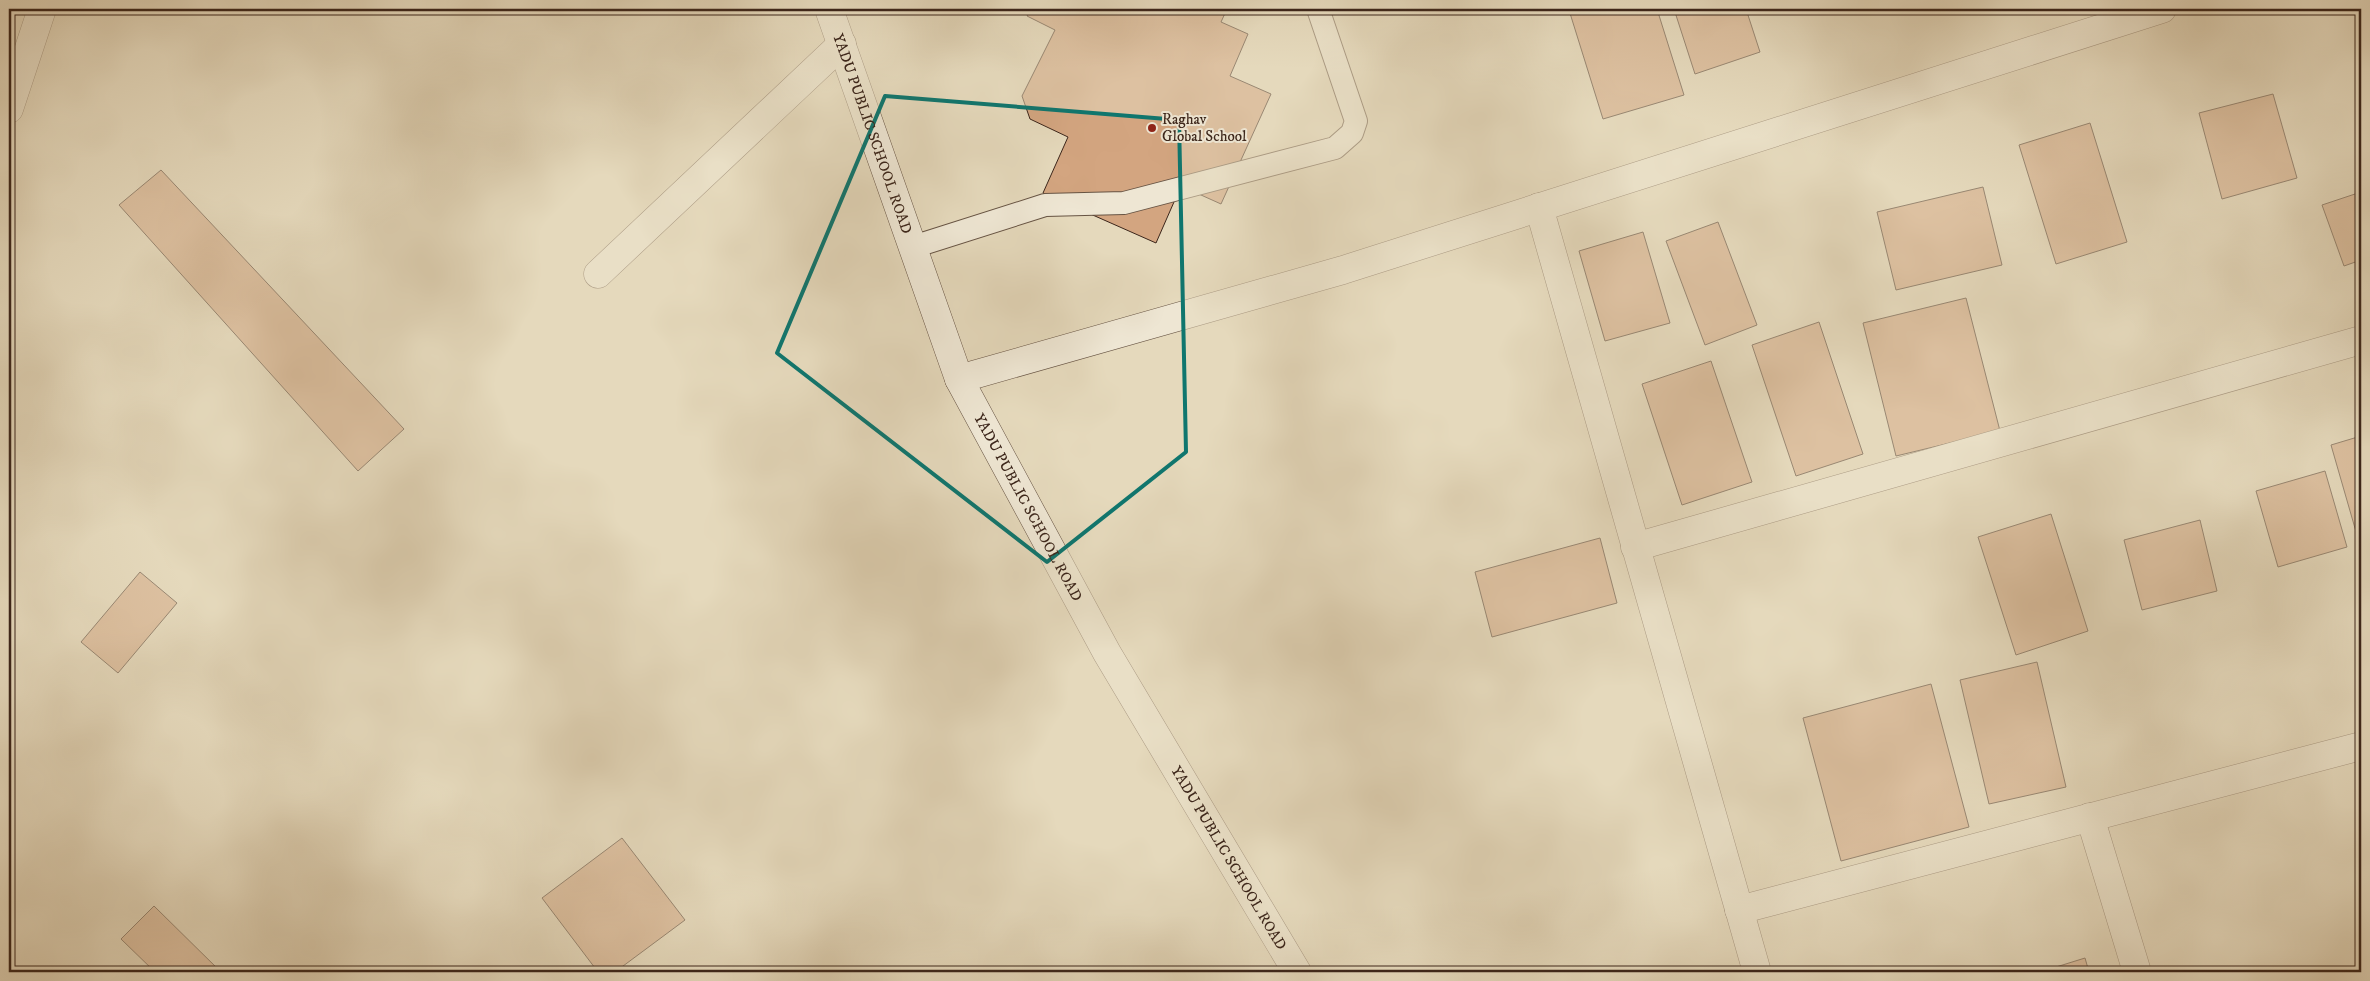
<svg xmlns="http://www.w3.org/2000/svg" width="2370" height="981" viewBox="0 0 2370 981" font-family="'IM FELL DW Pica',serif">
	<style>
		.building { fill: #d3a580; stroke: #3c261b }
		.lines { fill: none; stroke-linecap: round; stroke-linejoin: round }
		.service-casing { stroke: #665343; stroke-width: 24 }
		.minor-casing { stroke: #665343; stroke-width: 29 }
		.tertiary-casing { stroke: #665343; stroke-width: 29 }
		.service { stroke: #eee6d3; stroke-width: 22 }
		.minor { stroke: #eee6d3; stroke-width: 28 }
		.tertiary { stroke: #eee6d3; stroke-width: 28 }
		.marked { fill: none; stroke: #0f766e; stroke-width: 4; stroke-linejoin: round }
		.poi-dot { fill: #8f2418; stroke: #eee6d3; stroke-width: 2 }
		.labels { text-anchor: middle; stroke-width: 4; stroke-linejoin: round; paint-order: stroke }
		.poi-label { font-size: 15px; fill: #3c261b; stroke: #eee6d3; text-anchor: start }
		.street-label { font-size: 15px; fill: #3c261b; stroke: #eee6d3 }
	</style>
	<rect width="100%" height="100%" fill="#e5d9bc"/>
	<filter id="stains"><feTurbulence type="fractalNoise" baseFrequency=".004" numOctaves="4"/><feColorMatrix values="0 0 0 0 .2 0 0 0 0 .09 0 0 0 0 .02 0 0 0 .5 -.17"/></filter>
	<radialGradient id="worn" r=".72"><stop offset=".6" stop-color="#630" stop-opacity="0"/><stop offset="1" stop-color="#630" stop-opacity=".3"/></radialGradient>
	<g class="building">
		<polygon points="1031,9 1227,9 1221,22 1248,34 1230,76 1271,94 1221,204 1181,186 1156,243 1043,193 1068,137 1030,119 1022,96 1055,30 1027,16"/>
		<polygon points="1572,9 1657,9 1684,95 1603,119 1569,10"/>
		<polygon points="1674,9 1746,9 1760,52 1695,74"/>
		<polygon points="2273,94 2297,178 2222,199 2199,113"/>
		<polygon points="2090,123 2127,242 2056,264 2019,145"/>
		<polygon points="161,170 404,429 358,471 119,205"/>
		<polygon points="1983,187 2002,265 1896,290 1877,212"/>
		<polygon points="2361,192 2361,260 2344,266 2322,205"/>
		<polygon points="1718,222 1757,325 1705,345 1666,241"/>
		<polygon points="1643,232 1670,323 1605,341 1579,251"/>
		<polygon points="1966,298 2000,431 1896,456 1863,323"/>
		<polygon points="1819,322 1863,454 1796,476 1752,345"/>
		<polygon points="1711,361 1752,482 1682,505 1642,384"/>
		<polygon points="2361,436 2361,549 2331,445"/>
		<polygon points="2325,471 2347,547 2278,567 2256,491"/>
		<polygon points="2051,514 2088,631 2016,655 1978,537"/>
		<polygon points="2200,520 2217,591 2142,610 2124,540"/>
		<polygon points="1600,538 1617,603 1492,637 1475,572"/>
		<polygon points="140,572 177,603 118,673 81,642"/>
		<polygon points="2037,662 2066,787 1989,804 1960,680"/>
		<polygon points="1931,684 1969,827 1841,861 1803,718"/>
		<polygon points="622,838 685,920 615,972 598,972 542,898"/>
		<polygon points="154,906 221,972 155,972 121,939"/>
		<polygon points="2085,958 2089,972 2040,972"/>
	</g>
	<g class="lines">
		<g class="service-casing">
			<polyline id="service" points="913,247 1045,205 1124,203 1335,148 1352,133 1356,121 1318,9"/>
		</g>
		<g class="minor-casing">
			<g id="minor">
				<polyline points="9,109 42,9"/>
				<polyline points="1539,207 1757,972"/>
				<polyline points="598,274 842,44"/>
				<polyline points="959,379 1343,270 2162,9"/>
				<polyline points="1635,547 2361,340"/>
				<polyline points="2090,817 2137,972"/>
				<polyline points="1739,910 2361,746"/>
			</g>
		</g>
		<g class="tertiary-casing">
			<g id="tertiary">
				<path id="s1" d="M 829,9 L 959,379 L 1107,653 L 1297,972"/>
			</g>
		</g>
		<use href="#service" class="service"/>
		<use href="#minor" class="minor"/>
		<use href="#tertiary" class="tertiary"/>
	</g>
	<path d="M0 0H2370V981H0ZM 885,96 L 1179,120 L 1186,452 L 1047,562 L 777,353 Z" fill="#e5d9bc" fill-opacity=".55" fill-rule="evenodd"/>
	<path class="marked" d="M 885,96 L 1179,120 L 1186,452 L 1047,562 L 777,353 Z"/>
	<circle class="poi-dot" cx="1152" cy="128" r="5"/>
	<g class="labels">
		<g class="poi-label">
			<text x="1162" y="124">Raghav<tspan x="1162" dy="17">Global School</tspan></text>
		</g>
		<g class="street-label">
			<text dy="5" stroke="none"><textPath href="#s1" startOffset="132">YADU PUBLIC SCHOOL ROAD</textPath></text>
			<text dy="5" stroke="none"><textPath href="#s1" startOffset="538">YADU PUBLIC SCHOOL ROAD</textPath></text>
			<text dy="5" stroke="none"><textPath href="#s1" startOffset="942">YADU PUBLIC SCHOOL ROAD</textPath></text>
		</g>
	</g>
	<rect width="2370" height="981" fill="none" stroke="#e5d9bc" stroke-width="30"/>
	<rect x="10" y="10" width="2350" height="961" fill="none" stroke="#3c261b" stroke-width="2.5"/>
	<rect x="15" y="15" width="2340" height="951" fill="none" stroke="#3c261b"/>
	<rect width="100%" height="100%" filter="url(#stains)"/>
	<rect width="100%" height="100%" fill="url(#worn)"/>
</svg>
